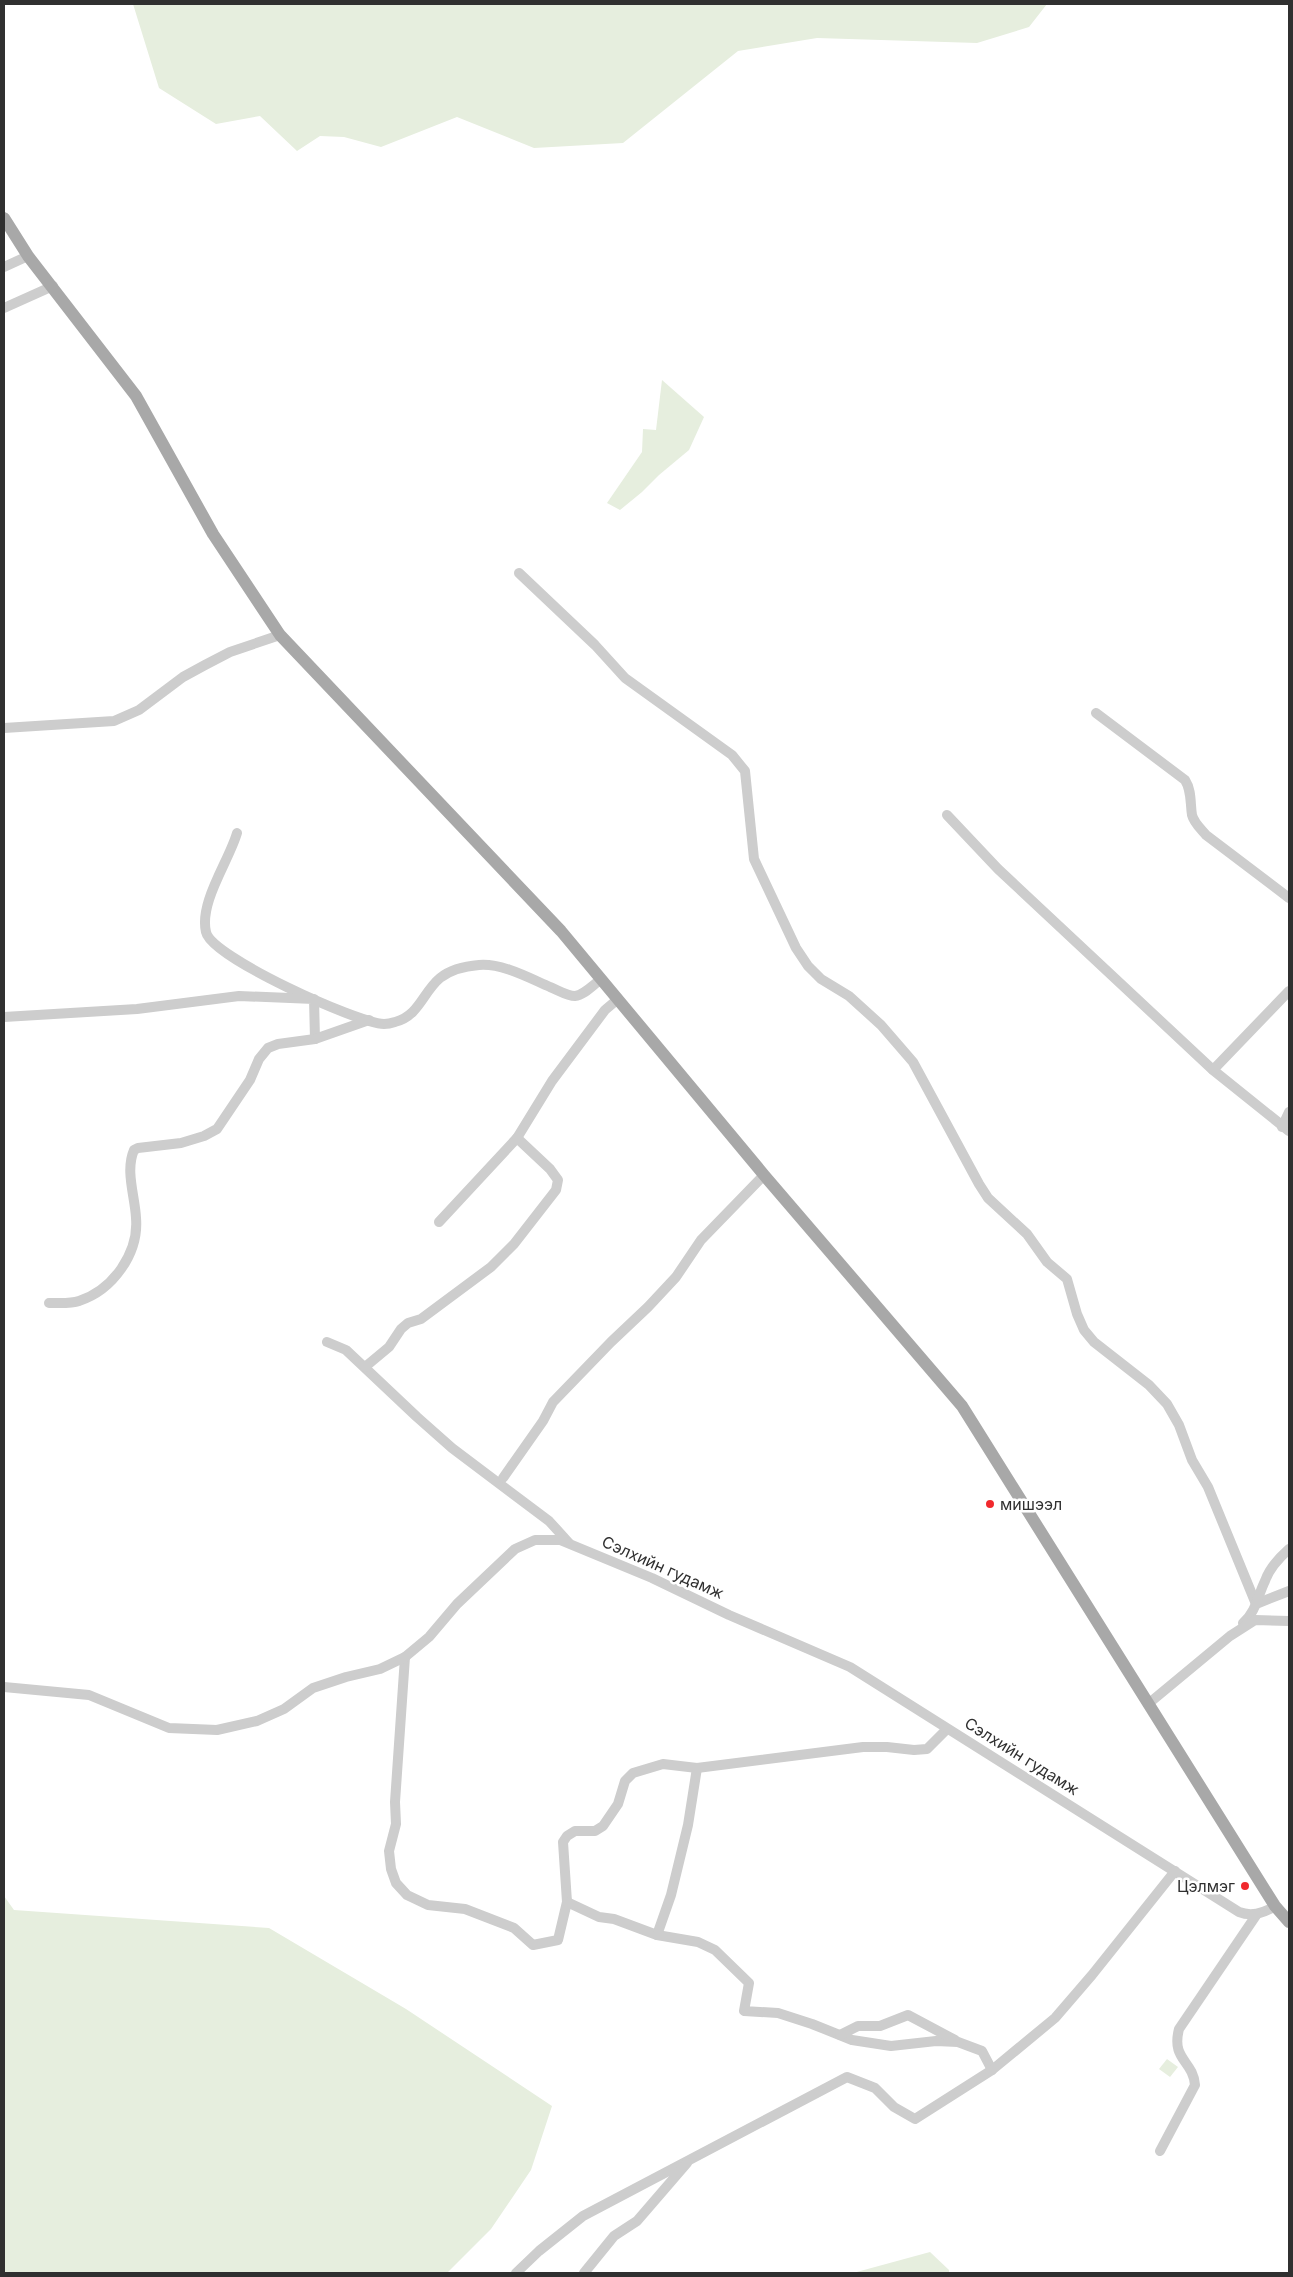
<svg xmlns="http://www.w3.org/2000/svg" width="1293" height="2277" viewBox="0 0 1293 2277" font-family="Inter,sans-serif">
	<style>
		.green { fill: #e6eede }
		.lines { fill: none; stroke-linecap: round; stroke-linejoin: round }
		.minor { stroke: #cdcdcd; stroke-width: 10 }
		.major { stroke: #a8a8a8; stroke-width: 12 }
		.poi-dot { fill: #f1292d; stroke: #fff; stroke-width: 2 }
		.labels { text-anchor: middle; stroke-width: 5; stroke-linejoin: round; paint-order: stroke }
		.poi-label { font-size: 16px; fill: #303030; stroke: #fff; text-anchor: start }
		.street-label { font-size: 16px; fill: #303030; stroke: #fff }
	</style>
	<rect width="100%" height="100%" fill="#fff"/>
	<g class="green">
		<polygon points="133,4 1047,4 1029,27 977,43 817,38 738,51 623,143 534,148 457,117 381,147 344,137 320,136 297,151 260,116 216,124 159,88"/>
		<polygon points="662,380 704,417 689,450 659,475 642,492 620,510 607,503 642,452 643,429 656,430"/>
		<polygon points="4,1896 14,1910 269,1928 406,2009 552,2106 531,2170 491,2229 447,2273 4,2273"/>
		<polygon points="1167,2059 1178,2067 1170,2077 1159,2069"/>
		<polygon points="930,2252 949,2270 949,2273 853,2273"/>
	</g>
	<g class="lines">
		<g class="minor">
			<polyline points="4,267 28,256"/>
			<polyline points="4,308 53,286"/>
			<polyline points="519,573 595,645 625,678 732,755 745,771 754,859 796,948 808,966 821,979 849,996 881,1025 913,1062 979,1184 988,1198 1027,1234 1047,1262 1067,1279 1077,1314 1084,1330 1094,1342 1149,1385 1167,1404 1179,1425 1192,1460 1208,1487 1256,1604 1289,1591"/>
			<path d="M 1096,713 L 1185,780 C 1192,791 1190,803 1192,815 C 1194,823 1201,829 1206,835 L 1289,898"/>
			<polyline points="4,728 114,721 139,710 183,677 205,665 230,652 280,635"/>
			<polyline points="947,815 998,869 1213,1070 1289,1131"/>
			<path d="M 237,833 C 229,861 199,902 206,932 C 211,957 357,1023 384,1024 C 387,1024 392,1023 395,1022 C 419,1016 423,992 440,978 C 450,970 466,966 479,965 C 502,963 529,978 550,987 C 558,990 567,996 575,996 C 584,995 593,985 600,980"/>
			<polyline points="4,1017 137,1009 239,996 314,999 315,1039"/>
			<polyline points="1213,1070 1289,991"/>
			<polyline points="1282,1127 1289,1112"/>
			<polyline points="439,1222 517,1138 552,1081 605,1010 618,999"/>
			<path d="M 49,1303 C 58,1303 71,1304 79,1301 C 113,1290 139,1253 136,1218 C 135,1196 125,1171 134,1150 L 138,1148 L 181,1143 L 204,1136 L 217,1129 L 250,1080 L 259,1059 L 268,1048 L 278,1044 L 315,1039 L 369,1020"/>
			<polyline points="327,1342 346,1350 417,1417 452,1448 549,1521 569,1543"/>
			<polyline points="365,1367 389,1347 401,1329 408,1323 421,1319 491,1267 514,1244 556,1190 558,1180 550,1169 517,1138"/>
			<polyline points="503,1478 543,1421 553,1402 611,1342 648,1307 676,1277 701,1240 764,1175"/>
			<path d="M 1243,1623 C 1256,1612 1258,1595 1265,1581 C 1269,1569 1280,1557 1289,1549"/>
			<polyline points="405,1657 395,1802 396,1824 389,1851 391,1869 396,1883 407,1895 428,1905 465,1909 514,1928 533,1945 558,1940 567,1902 563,1842 567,1836 575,1831 595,1831 603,1826 618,1804 625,1781 633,1773 663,1764 697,1768 863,1747 887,1747 914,1750 927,1749 947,1729"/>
			<path d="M 4,1687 L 89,1695 L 169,1728 L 217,1730 L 257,1721 L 284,1709 L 313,1688 L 346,1677 L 380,1669 L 405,1657 L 429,1637 L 457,1604 L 515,1549 L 535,1540 L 560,1540 L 652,1578 L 729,1615 L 850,1667 L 1239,1912 C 1252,1917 1264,1913 1275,1906"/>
			<polyline points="1148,1704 1230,1636 1255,1620 1289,1621"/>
			<polyline points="567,1902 599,1917 614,1919 657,1935 671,1895 688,1825 697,1768"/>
			<polyline points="657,1935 698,1942 715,1950 749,1983 744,2011 778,2013 812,2024 852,2040 891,2046 936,2041 958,2042 982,2051 992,2070"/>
			<polyline points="840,2035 858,2026 880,2026 908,2015 955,2040"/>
			<path d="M 1160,2151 L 1195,2085 C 1193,2060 1171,2060 1179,2029 L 1257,1914"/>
			<polyline points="516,2273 539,2251 583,2216 847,2077 875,2088 894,2107 915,2119 992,2070 1055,2018 1092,1975 1175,1871"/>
			<polyline points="584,2273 614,2236 637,2221 687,2163"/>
		</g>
		<polyline class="major" points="4,218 28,256 136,396 213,534 280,635 561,931 764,1175 962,1406 1275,1906 1289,1922"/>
	</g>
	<g class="poi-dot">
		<circle cx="990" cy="1504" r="5"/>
		<circle cx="1245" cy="1886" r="5"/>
	</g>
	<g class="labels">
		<g class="poi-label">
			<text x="1000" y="1510">мишээл</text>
			<text x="1235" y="1892" text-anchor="end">Цэлмэг</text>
		</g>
		<g class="street-label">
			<text transform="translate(663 1567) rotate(24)" y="6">Сэлхийн гудамж</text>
			<text transform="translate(1022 1756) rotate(32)" y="6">Сэлхийн гудамж</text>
		</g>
	</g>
	<rect width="1293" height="2277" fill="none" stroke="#303030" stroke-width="10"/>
</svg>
